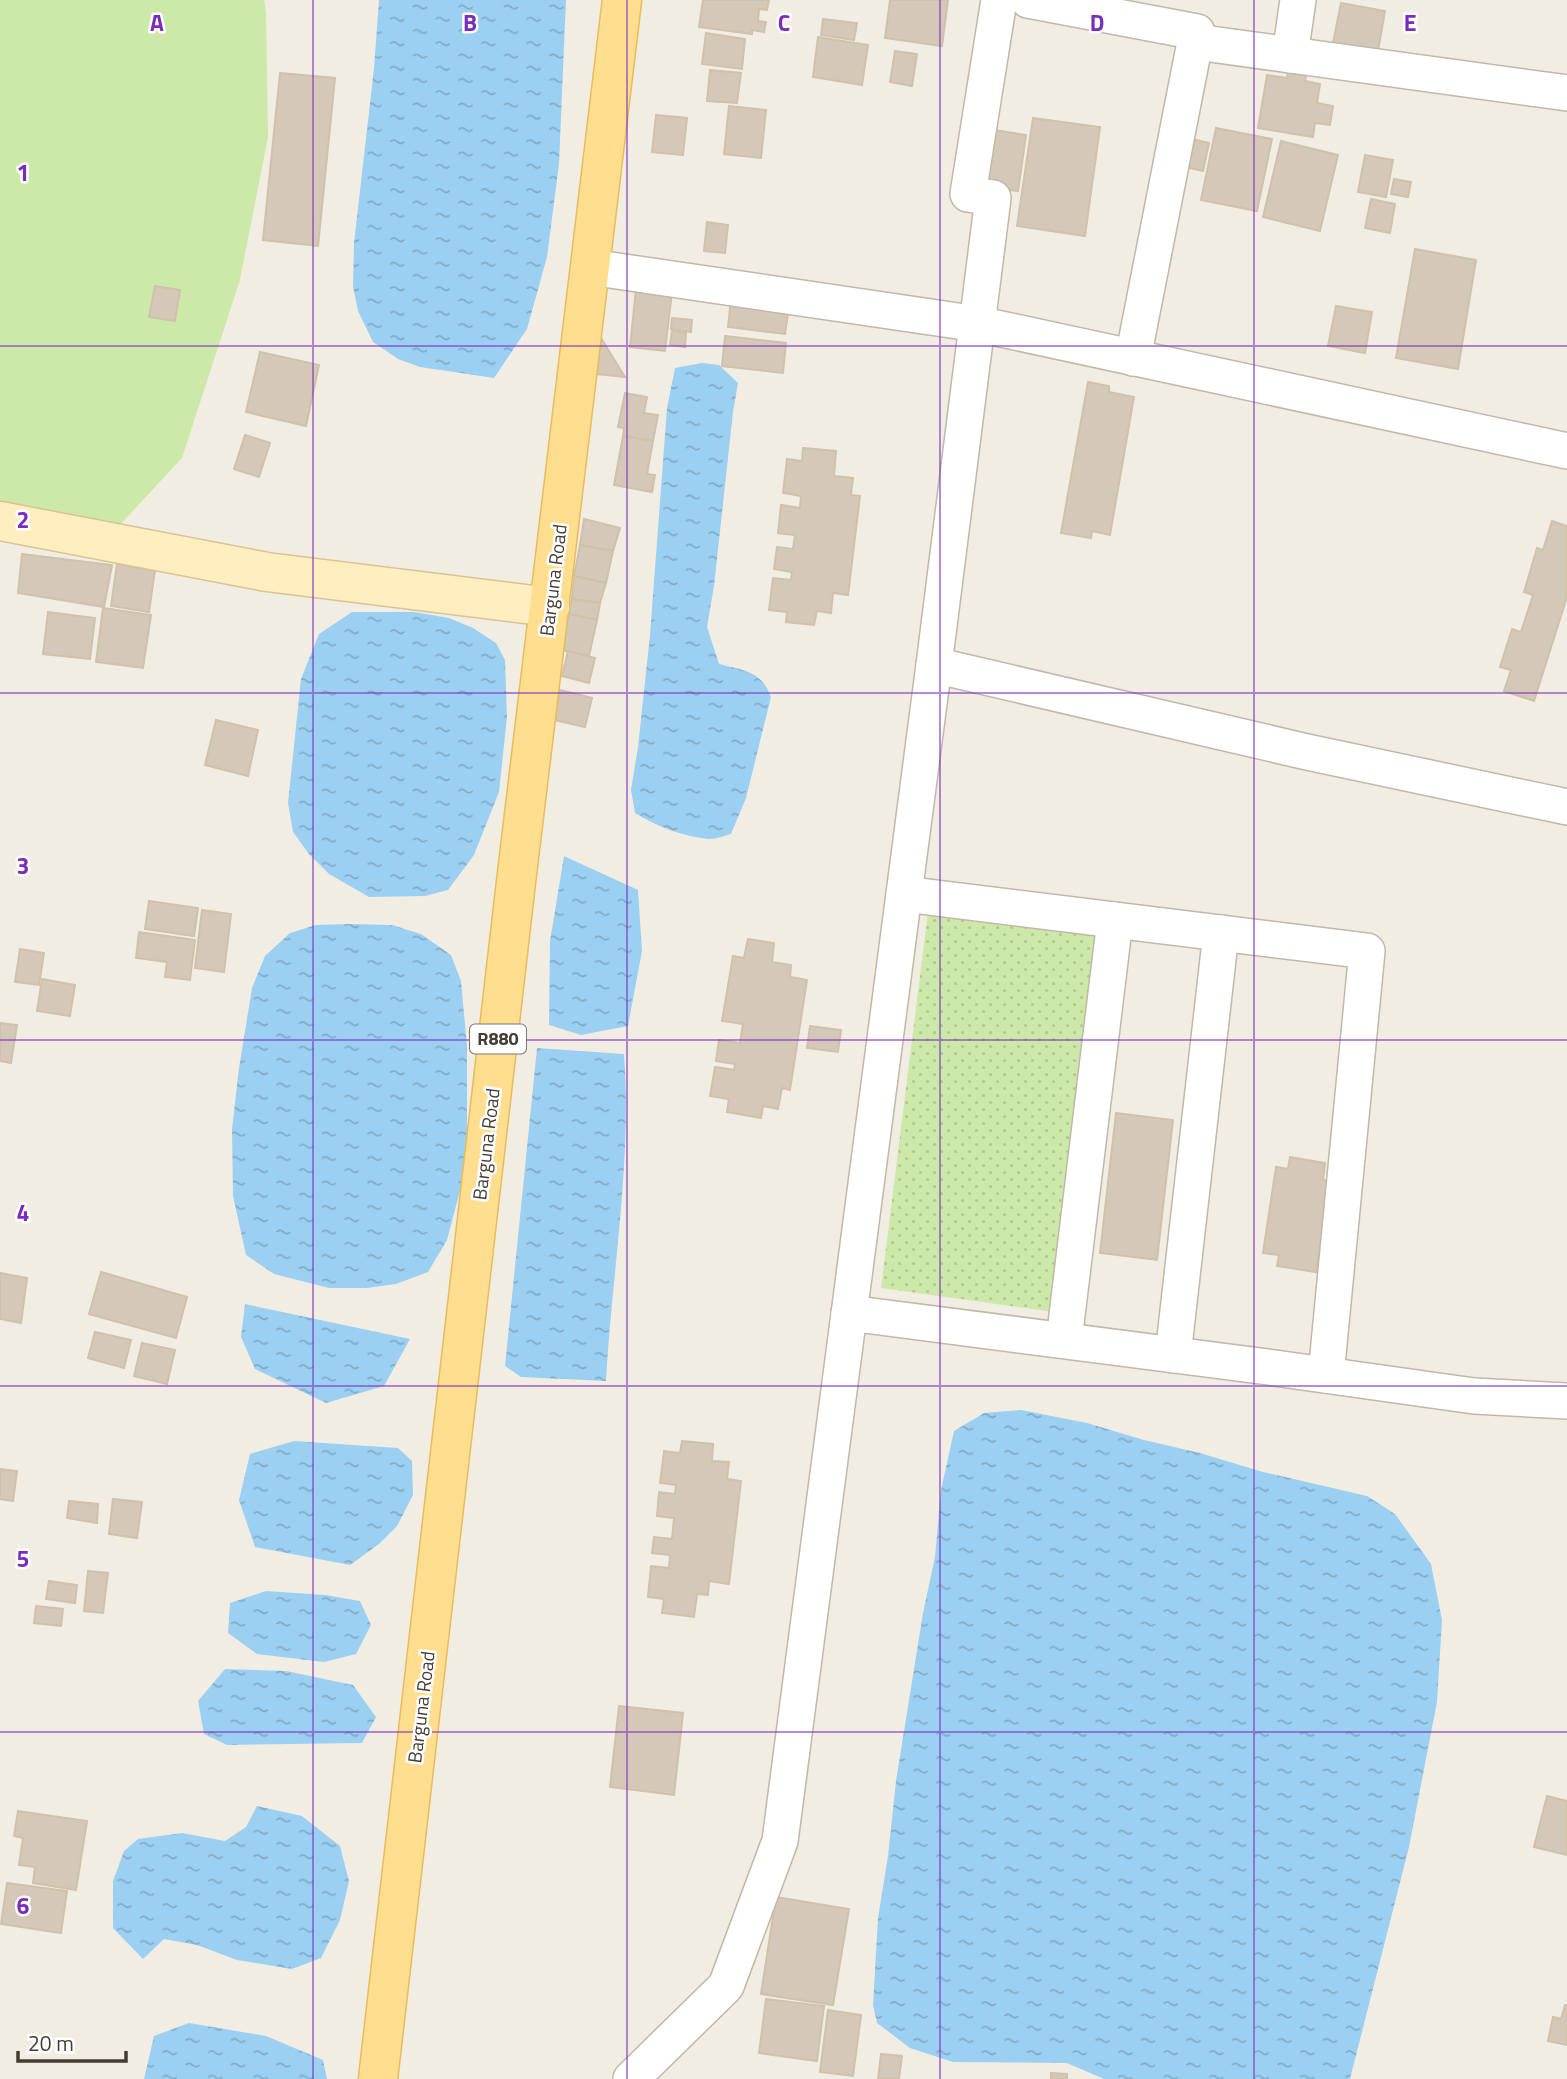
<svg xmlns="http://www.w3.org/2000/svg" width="1567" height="2079" viewBox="0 0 1567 2079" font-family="'Titillium Web',sans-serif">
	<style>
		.grass { fill: url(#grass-dots) }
		.garden { fill: #cde9a9 }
		.water { fill: url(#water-ripples) }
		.building { fill: #d4c9b8; stroke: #cfc1ab; stroke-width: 2 }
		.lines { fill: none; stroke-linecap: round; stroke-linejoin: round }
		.street-casing { stroke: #c1b8a8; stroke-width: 38 }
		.secondary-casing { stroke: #d8c492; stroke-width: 41 }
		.primary-casing { stroke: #e8bc5b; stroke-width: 41 }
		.street { stroke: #fff; stroke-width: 35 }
		.secondary { stroke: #ffefc0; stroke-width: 38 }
		.primary { stroke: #ffde8f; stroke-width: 38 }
		.grid { fill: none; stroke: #7b2cbf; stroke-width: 2; stroke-opacity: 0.55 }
		.labels { text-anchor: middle; stroke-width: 5; stroke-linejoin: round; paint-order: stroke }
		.shield { fill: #fff; stroke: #7c7770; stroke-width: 2 }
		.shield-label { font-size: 18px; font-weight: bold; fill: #443d33 }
		.street-label { font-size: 19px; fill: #443d33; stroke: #fff }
		.grid-label { font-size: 23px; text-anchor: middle; font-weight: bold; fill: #7b2cbf; stroke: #fff; stroke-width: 5; stroke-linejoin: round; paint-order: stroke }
	</style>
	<defs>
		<pattern id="grass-dots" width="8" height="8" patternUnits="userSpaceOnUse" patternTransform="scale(1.75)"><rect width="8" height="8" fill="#cde9a9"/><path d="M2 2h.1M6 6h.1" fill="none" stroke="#b1c992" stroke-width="1.8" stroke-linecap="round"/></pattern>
		<pattern id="water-ripples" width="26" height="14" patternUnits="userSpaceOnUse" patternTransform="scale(1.75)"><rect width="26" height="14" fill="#9cd0f3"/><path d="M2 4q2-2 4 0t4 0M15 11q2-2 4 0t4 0" fill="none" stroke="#81aac5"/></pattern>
	</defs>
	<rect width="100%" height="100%" fill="#f2ede3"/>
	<polygon class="grass" points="928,912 1105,932 1054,1312 881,1288"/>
	<polygon class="garden" points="0,0 264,0 266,12 268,137 240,280 182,458 116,529 0,507"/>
	<g class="water">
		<polygon points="379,0 566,0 559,164 547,257 527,329 494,378 420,367 398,359 373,342 358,311 353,286 354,243 374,68"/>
		<path d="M 702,363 L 719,365 L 738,383 L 733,412 L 714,586 L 707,627 L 719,664 C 743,670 762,671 771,697 L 746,798 L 731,834 C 724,836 716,839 709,839 C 684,837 656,826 635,813 L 631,790 L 638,747 L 650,635 L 667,408 L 675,368 Z"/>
		<polygon points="352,612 414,612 449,618 473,628 496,643 505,660 507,717 499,792 474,855 448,890 425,896 369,897 329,874 309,854 293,832 288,803 301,679 319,634"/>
		<polygon points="564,856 638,890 642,951 628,1026 581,1035 549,1025 550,941"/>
		<polygon points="349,924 392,925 421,934 451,955 461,981 467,1047 467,1132 462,1183 447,1240 428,1272 396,1284 367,1288 329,1288 274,1274 246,1255 233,1196 232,1129 239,1068 252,988 265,956 290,933 316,925"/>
		<path d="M 537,1048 L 624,1054 C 632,1163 612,1272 606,1381 L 521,1377 L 505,1366 Z"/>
		<polygon points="245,1304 410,1339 384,1386 326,1403 255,1369 241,1337"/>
		<polygon points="1021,1410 1087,1423 1144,1440 1200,1453 1263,1472 1367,1496 1395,1514 1431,1564 1442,1620 1437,1702 1409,1847 1350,2079 1104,2079 1067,2063 953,2062 910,2048 877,2023 873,2005 878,1918 888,1856 896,1781 923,1613 935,1557 941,1490 954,1431 984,1413"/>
		<polygon points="294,1441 398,1448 412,1461 413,1495 397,1526 379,1544 350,1565 255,1547 239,1500 250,1454"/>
		<polygon points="266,1591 325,1595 360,1601 371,1625 356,1654 324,1662 257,1654 228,1633 230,1603"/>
		<polygon points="225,1669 286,1671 353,1685 376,1717 362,1743 227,1745 204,1734 198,1701"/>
		<polygon points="257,1806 302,1816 340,1846 349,1881 340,1920 321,1958 292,1969 237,1960 197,1945 164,1939 143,1959 113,1928 113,1881 124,1851 138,1839 182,1833 225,1841 246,1827"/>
		<polygon points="189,2023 266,2036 323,2060 327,2079 144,2079 154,2036"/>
	</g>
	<g class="building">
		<polygon points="703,0 769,0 767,10 759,9 758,21 766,22 764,32 752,30 752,34 699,27"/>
		<polygon points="890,0 948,0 942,46 885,38"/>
		<polygon points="1341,3 1385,11 1376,62 1331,53"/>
		<polygon points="823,19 857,23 854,40 821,35"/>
		<polygon points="706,33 745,39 742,69 702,64"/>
		<polygon points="818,37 868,45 862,85 813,77"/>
		<polygon points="895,51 917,54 912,86 890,82"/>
		<polygon points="1289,67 1307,70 1305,81 1320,84 1317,103 1333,106 1330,125 1315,123 1313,137 1258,128 1267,75 1287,78"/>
		<polygon points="710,70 741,73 737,103 707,101"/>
		<polygon points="280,73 335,78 318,246 263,240"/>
		<polygon points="729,106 766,110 761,158 724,154"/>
		<polygon points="656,115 687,118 683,155 652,152"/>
		<polygon points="1033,118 1100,127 1085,236 1017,226"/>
		<polygon points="1216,128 1272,139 1257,211 1201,200"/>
		<polygon points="988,129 1026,135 1018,191 980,186"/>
		<polygon points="1192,139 1209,143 1203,171 1186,167"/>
		<polygon points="1281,141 1338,155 1320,231 1263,217"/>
		<polygon points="1365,155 1393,160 1386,197 1358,192"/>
		<polygon points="1394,179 1411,182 1408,197 1391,194"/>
		<polygon points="1371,199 1395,204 1390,233 1365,228"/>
		<polygon points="707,222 728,225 725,253 704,251"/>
		<polygon points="1415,249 1476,260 1458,369 1396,358"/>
		<polygon points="155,286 180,290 175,321 149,317"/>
		<polygon points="636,289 672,292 665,351 630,347"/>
		<polygon points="731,299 789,306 785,334 728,327"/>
		<polygon points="1336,306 1372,312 1365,353 1328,346"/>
		<polygon points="672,318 692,320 691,332 671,329"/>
		<polygon points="672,331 686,333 685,347 670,345"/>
		<polygon points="725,336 786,343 783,373 722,366"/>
		<polygon points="601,338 625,377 597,374"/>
		<polygon points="260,352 319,365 306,426 246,412"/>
		<polygon points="1088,382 1109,386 1109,392 1134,397 1110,535 1092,531 1091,538 1061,533"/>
		<polygon points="625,393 647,397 644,413 658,415 653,441 623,436 624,428 618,427"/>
		<polygon points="245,435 270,443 259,477 234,469"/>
		<polygon points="623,436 653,441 647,474 655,475 652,492 614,485"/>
		<polygon points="803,448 836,451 834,476 853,478 851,495 860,496 848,595 833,593 831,613 817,611 814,625 786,622 787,612 769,610 773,578 791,580 792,572 774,569 777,547 793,549 795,535 778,533 781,505 800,508 801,496 783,493 787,459 802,461"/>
		<polygon points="584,519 620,528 613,551 580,545"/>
		<polygon points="1552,521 1567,526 1567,597 1534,701 1504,691 1511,670 1500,667 1512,629 1521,632 1533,595 1524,592 1537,548 1543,550"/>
		<polygon points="580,545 613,551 606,583 574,576"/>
		<polygon points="22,554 112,565 104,607 18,593"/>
		<polygon points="117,564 155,570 149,612 111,606"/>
		<polygon points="574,576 606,583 600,603 572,599"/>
		<polygon points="572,599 600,603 597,620 569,614"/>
		<polygon points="103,608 151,615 143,668 96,662"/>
		<polygon points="48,612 95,618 90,659 43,654"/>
		<polygon points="569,614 597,620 589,656 562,650"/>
		<polygon points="568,651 595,658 589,683 562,676"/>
		<polygon points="560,690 592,698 585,727 554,720"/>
		<polygon points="216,720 258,730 248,776 205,765"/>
		<polygon points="149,901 198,908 194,936 145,929"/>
		<polygon points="202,910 231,914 224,972 195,968"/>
		<polygon points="139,932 195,940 190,980 165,977 167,962 136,958"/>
		<polygon points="748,939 774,943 772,962 791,965 790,977 807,980 790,1090 782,1088 778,1109 763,1106 761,1118 727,1112 729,1099 710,1096 715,1067 734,1070 735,1064 716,1061 719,1040 740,1043 743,1024 722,1021 733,956 744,958"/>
		<polygon points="20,949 44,953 39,985 15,982"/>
		<polygon points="42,979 75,985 70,1016 37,1011"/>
		<polygon points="0,1023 17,1025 11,1063 0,1061"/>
		<polygon points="810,1026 841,1030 838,1052 807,1048"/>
		<polygon points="1116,1113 1173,1120 1157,1260 1100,1253"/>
		<polygon points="1290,1157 1325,1163 1323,1180 1341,1183 1330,1256 1319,1254 1316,1272 1277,1266 1279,1255 1263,1253 1276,1167 1288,1169"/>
		<polygon points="101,1272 187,1297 176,1338 89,1314"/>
		<polygon points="0,1273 27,1278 21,1323 0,1319"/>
		<polygon points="95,1332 131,1340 124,1368 88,1358"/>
		<polygon points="142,1343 175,1350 167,1384 134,1376"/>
		<polygon points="682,1441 713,1444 712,1461 729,1462 727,1479 741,1481 729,1584 709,1581 708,1595 697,1594 694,1617 662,1613 664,1599 648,1597 651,1566 669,1568 670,1555 652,1553 654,1537 672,1539 674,1518 657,1516 659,1492 675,1494 676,1485 660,1483 664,1451 680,1453"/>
		<polygon points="0,1469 17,1471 13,1501 0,1499"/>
		<polygon points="113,1499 142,1502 137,1538 109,1534"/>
		<polygon points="69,1501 98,1504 97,1523 67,1518"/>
		<polygon points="88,1571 108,1573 103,1613 84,1611"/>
		<polygon points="49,1581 77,1585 75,1603 46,1599"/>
		<polygon points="36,1606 63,1609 61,1626 34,1623"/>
		<polygon points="619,1706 683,1713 674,1795 610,1787"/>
		<polygon points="1547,1796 1567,1801 1567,1855 1534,1847"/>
		<polygon points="18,1811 87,1821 76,1890 33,1883 35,1867 19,1865 23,1838 14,1836"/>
		<polygon points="7,1883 67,1891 61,1933 1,1924"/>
		<polygon points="776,1897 849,1909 833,2005 761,1994"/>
		<polygon points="766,1999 824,2006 817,2061 759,2053"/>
		<polygon points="1565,2005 1567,2005 1567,2045 1548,2041 1553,2017 1561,2019"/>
		<polygon points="828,2010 861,2015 853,2076 820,2072"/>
		<polygon points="881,2054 902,2056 899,2079 878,2079"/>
		<polygon points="1051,2073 1067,2074 1067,2079 1051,2079"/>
	</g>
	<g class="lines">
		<g class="street-casing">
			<g id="street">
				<polyline points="1028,0 1197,32 1133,358"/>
				<polyline points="1196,42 1567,93"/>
				<polyline points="1290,55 1298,0"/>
				<polyline points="590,267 978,324 1567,451"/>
				<polyline points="934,665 1307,752 1567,807"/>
				<polyline points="904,894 1367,951 1326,1375"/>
				<polyline points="849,1313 1268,1367 1474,1396 1567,1401"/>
				<polyline points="1064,1340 1115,920"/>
				<polyline points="1173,1355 1221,933"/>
				<polyline points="631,2079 726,1986 780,1841 934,665 993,198 968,194 999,0"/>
			</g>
		</g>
		<g class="secondary-casing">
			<polyline id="secondary" points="0,521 267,572 550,607"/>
		</g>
		<g class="primary-casing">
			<polyline id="primary" points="378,2079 516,882 622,0"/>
		</g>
		<use href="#street" class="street"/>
		<use href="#secondary" class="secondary"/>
		<use href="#primary" class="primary"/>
	</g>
	<path class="grid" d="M 313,0 L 313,2079M 627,0 L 627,2079M 940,0 L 940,2079M 1254,0 L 1254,2079M 0,346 L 1567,346M 0,693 L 1567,693M 0,1040 L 1567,1040M 0,1386 L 1567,1386M 0,1732 L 1567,1732"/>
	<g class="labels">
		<rect class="shield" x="470" y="1024.5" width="56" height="29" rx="5"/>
		<g class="shield-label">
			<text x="498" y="1045">R880</text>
		</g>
		<g class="street-label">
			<text transform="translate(553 580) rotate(-83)" y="7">Barguna Road</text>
			<text transform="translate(486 1144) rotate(-83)" y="7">Barguna Road</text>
			<text transform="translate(421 1707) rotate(-83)" y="7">Barguna Road</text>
		</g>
	</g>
	<g class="grid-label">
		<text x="157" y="31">A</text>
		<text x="470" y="31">B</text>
		<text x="784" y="31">C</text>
		<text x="1097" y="31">D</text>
		<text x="1410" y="31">E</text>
		<text x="23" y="181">1</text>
		<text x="23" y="528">2</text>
		<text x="23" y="874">3</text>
		<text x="23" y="1221">4</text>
		<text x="23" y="1567">5</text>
		<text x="23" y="1914">6</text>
	</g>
	<path d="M18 2051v10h108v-10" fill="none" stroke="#443d33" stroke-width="3.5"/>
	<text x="28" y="2051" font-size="21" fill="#443d33" stroke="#ffffff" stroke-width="5" paint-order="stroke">20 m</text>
</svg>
